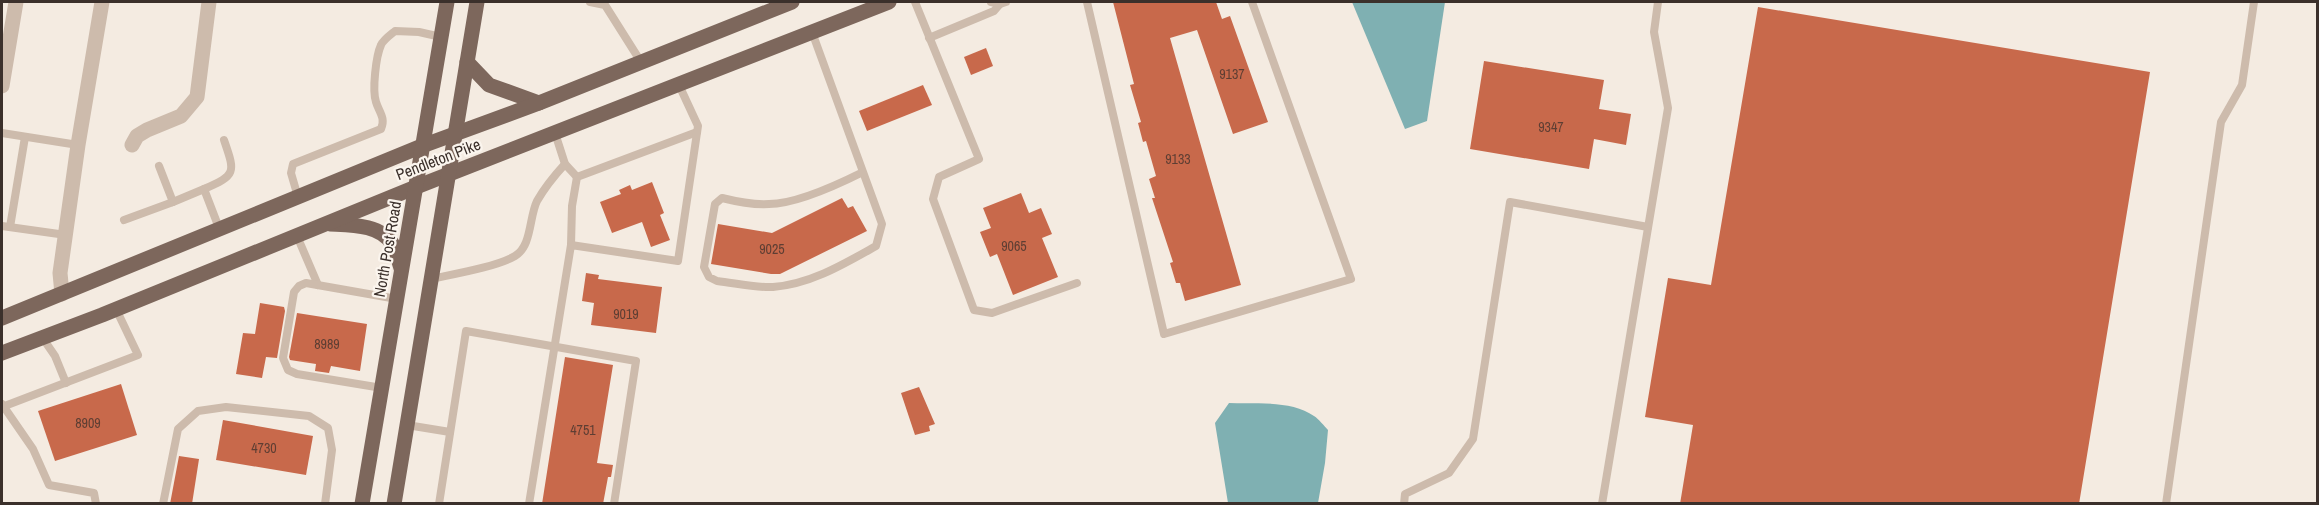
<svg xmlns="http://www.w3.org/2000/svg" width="2319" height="505" viewBox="0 0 2319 505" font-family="'Archivo Narrow',sans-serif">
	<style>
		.water { fill: #7fb0b2 }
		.building { fill: #c8694b }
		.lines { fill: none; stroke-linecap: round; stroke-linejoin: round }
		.service { stroke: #cdbbac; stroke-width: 8 }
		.minor { stroke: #cdbbac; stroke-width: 15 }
		.primary { stroke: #7d675c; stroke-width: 15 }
		.labels { text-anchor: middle; stroke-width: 4.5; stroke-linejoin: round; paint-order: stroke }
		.number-label { font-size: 14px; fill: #5e3e33 }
		.street-label { font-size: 16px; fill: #3b302b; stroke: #fbf5ee }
	</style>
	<rect width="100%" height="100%" fill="#f4ebe1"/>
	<g class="water">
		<polygon points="1352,2 1445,2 1427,121 1405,129"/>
		<path d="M 1229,403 C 1255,404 1292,400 1314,416 C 1319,419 1324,426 1328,430 L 1325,463 L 1318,503 L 1228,503 L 1215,423 Z"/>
	</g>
	<g class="building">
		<polygon points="1113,2 1216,2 1222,19 1230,16 1268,122 1233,134 1197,30 1170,38 1241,285 1185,301 1180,283 1176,283 1170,263 1173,262 1152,198 1155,198 1149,179 1156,176 1146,141 1143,142 1138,123 1141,122 1130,85 1134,84"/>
		<polygon points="1758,7 2150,72 2079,504 1680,504 1693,425 1645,417 1668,278 1711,285"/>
		<polygon points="986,48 993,66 971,75 964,57"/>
		<polygon points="1484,61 1604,80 1599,109 1631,114 1626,145 1594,139 1589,169 1470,149"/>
		<polygon points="923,85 932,105 867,131 859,111"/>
		<polygon points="652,182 664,213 660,215 670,240 651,247 642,222 612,233 600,202 621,194 619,190 630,185 632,190"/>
		<polygon points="1021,193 1029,213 1041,208 1052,234 1042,238 1058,277 1013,295 997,254 990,257 980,232 991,228 983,208"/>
		<polygon points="842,198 848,208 853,206 867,231 780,274 771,274 711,264 718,224 772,233"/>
		<polygon points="586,273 599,275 598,279 662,287 656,333 591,325 594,303 582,301"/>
		<polygon points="260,303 284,307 285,311 277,358 266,357 262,378 236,374 243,333 255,334"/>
		<polygon points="297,313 367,324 360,371 331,366 329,373 315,371 316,364 290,360 289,357"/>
		<polygon points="565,357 613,365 597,463 613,465 611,477 608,477 603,504 542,504"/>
		<polygon points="121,384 137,435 55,461 38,411"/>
		<polygon points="919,387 935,424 929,426 930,431 915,435 901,393"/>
		<polygon points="223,420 313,436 306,475 216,460"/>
		<polygon points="179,456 199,459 192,504 170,504"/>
	</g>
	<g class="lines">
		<g class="service">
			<polyline points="590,2 605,5 641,62"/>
			<polyline points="915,2 979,159 939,177 933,199 974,310 992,313 1077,283"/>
			<polyline points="991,2 1000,4 1006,2"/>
			<polyline points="1087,2 1164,334 1351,279 1252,2"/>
			<path d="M 812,32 L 882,224 L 876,246 C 844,264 811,284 773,287 C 755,288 735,283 717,281 L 709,277 L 704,267 L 715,204 L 722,198 C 738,202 753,205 769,204 C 796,204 839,184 863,172"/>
			<polyline points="929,38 994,11 1000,4"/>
			<polyline points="2,133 78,145"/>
			<polyline points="555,133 565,164 577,177"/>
			<polyline points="159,166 173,202 204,189 219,228"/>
			<path d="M 204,189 C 237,175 235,172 224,140"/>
			<path d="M 298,197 L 291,173 L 293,164 L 381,129 C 386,118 379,112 376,102 C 372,90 376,56 381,45 C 383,40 390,35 395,31 L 419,32 L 441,37"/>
			<polyline points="124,220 173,202"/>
			<polyline points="2,226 66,235"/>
			<polyline points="10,227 25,137"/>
			<polyline points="297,236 318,285"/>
			<polyline points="571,245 572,206 577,177 697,132"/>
			<path d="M 431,279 C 454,274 496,267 515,256 C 532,246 529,217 537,201 C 545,187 554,176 565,164"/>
			<polyline points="42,337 55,356 66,383"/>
			<polyline points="382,388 297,374 288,370 283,358 294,292 299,286 306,283 397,299"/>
			<polyline points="2,404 33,449 49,485 94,493 96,504"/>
			<polyline points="2,407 138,355 116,309"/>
			<polyline points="407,425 450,432"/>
			<polyline points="163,504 178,429 198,411 226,407 309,416 328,428 332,450 325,504"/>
			<polyline points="439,504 466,331 636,361 614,504"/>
			<polyline points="529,504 571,245 678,261 698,126 679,85"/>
			<polyline points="1404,504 1405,494 1449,473 1473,439 1510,202 1648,227"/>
			<polyline points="1602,504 1668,108 1654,32 1658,2"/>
			<polyline points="2166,504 2221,122 2242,85 2254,2"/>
		</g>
		<g class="minor">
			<polyline points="2,86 16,2"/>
			<polyline points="132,145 137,136 147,130 181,116 197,97 209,2"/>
			<polyline points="62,294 60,273 78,145 102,2"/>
		</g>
		<g class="primary">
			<polyline points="467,62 489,85 539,103"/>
			<path d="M 330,224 C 350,225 381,224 393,245 C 397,251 398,260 401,268"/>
			<polyline points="2,318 422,146 539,103 792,2"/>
			<polyline points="2,353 102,315 416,187 889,2"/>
			<polyline points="362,504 447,2"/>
			<polyline points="394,504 477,2"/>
		</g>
	</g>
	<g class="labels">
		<g class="number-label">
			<text x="1232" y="79">9137</text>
			<text x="1551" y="132">9347</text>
			<text x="1178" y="164">9133</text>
			<text x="1014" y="251">9065</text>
			<text x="772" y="254">9025</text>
			<text x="626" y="319">9019</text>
			<text x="327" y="349">8989</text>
			<text x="88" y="428">8909</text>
			<text x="583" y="435">4751</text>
			<text x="264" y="453">4730</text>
		</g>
		<g class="street-label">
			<text transform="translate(438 159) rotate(-21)" y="6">Pendleton Pike</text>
			<text transform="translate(387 249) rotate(-80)" y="6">North Post Road</text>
		</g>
	</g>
	<rect width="2319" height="505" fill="none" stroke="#3b302b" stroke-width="6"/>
</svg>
